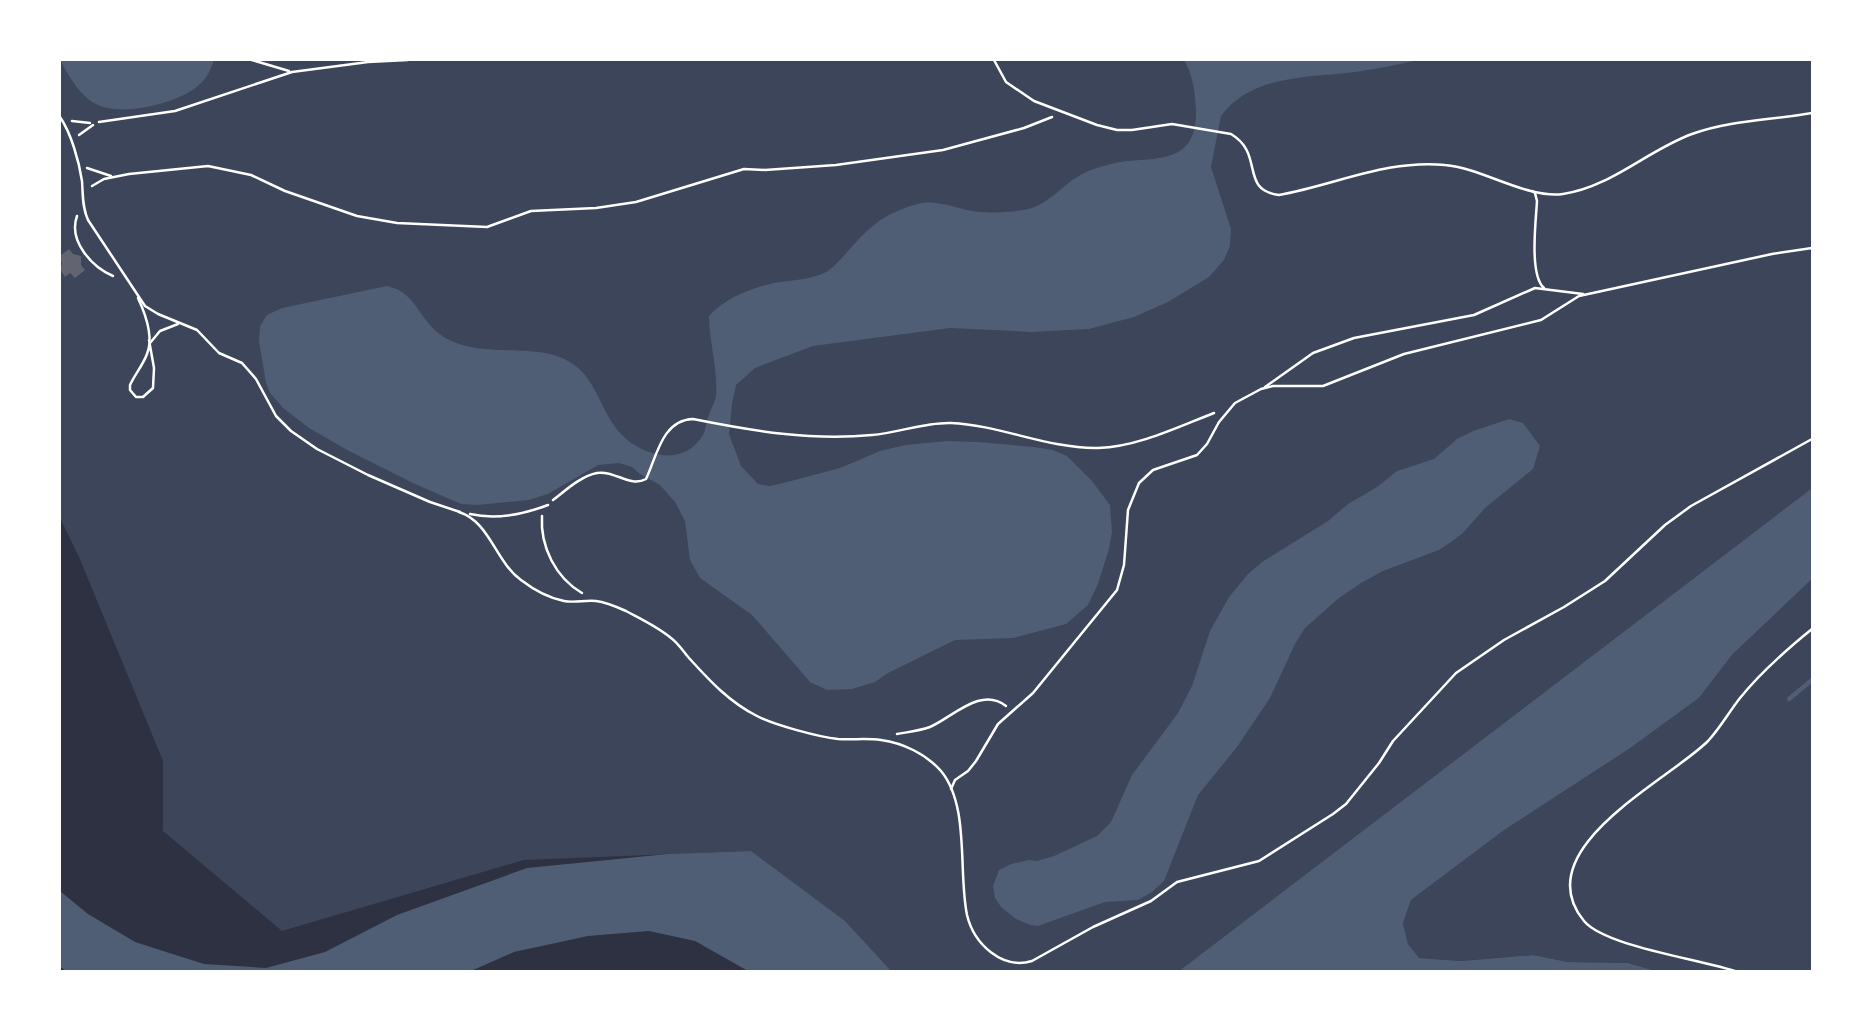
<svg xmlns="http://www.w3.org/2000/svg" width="1872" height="1031" viewBox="0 0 1872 1031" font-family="Merriweather,serif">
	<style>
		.green { fill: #3c4559 }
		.water { fill: #4f5d75 }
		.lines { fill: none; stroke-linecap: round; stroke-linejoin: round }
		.stream { stroke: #4f5d75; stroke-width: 4.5 }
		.building { fill: #626471 }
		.path { stroke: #fff; stroke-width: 2.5 }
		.service { stroke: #fff; stroke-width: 2.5 }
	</style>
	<rect width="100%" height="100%" fill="#2d3142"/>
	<g class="green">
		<polygon points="60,60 1812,60 1812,488 1179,971 889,971 751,851 524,860 282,931 163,831 163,761 79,557 60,518"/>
		<polygon points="1812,579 1812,971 1656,971 1628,963 1568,962 1533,955 1461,961 1418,958 1408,944 1403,922 1411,900 1503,831 1629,749 1699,698 1732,655"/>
	</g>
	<g class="water">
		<path d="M 60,60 L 214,60 C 211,68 208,77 201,83 C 182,103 123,117 98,105 C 80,97 69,76 60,60 Z"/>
		<path d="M 1184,60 L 1418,60 C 1398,65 1376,69 1355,72 C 1309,78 1252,74 1221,116 L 1211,167 L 1231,229 L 1230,246 L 1224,260 L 1209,277 L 1168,302 L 1134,317 L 1089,329 L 1031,332 L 950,328 L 813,346 L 755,368 L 736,385 L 732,404 L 729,434 L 741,466 L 758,484 L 770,486 L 787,482 L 840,468 L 880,451 L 905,445 L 948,441 L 978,442 L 1034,447 L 1053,450 L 1067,456 L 1092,481 L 1110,505 L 1112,532 L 1109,549 L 1098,584 L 1088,605 L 1066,624 L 1013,638 L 955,640 L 888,673 L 875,682 L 852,689 L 827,690 L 810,682 L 752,615 L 700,578 L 690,560 L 685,521 L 675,502 L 660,485 L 640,474 L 632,467 L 619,463 L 598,465 L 548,494 L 529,500 L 478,505 L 461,504 L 415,484 L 349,451 L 309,428 L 283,408 L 270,393 L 266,383 L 259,341 L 260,326 L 267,315 L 282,308 L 387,286 C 421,293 418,328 454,342 C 492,358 540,341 573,364 C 597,380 601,413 621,434 C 642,456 683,468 703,435 C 706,429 706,422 709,415 C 711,408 715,403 716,395 C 718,368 709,342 709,316 C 725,298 751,288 774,283 C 791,280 810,280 826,272 C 835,267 842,257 849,250 C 870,226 886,212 918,204 C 938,198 961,211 981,212 C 994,213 1010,212 1023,210 C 1050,206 1062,183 1086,172 C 1098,167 1113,163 1127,161 C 1164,158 1197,160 1196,110 C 1195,93 1193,75 1184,60 Z"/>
		<polygon points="1509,419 1523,423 1540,446 1533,469 1485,508 1463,533 1451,542 1439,550 1383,571 1361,583 1339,598 1305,628 1295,644 1270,698 1237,747 1198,795 1164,881 1152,892 1138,900 1105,902 1038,926 1030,925 1016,919 1001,907 995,898 993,886 999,870 1011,864 1029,860 1037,861 1054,856 1097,836 1111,822 1132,775 1178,713 1192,686 1210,631 1229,597 1248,574 1262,562 1328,521 1348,504 1377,487 1397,471 1434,459 1457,439 1473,431"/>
		<polygon points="1812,488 1812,579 1732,655 1699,698 1629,749 1503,831 1411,900 1403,923 1408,944 1419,958 1461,961 1533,955 1568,962 1628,963 1656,971 1179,971"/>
		<polygon points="751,851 845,921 891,971 748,971 695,941 649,931 588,936 514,952 471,971 68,972 60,967 60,891 88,914 135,942 204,964 266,968 325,952 397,915 527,868 668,854"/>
	</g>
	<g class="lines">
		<polyline class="stream" points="1789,699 1812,680"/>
	</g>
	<polygon class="building" points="69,249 73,254 81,256 81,265 85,270 75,278 70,273 65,277 60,269 62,264 60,256"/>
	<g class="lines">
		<g class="path">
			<polyline points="72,121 90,123"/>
			<polyline points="79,135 93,125"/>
			<polyline points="87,168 111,176"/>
			<polyline points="92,186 104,179 129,174 208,166 251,175 285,191 357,216 397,223 487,227 531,211 596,208 636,202 744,169 765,170 836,165 943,150 1024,128 1052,117"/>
			<path d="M 77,216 C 68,241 92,267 113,276"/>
			<path d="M 553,500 C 566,490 581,476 597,473 C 615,470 630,488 646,479 C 657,456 662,420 693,419 C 753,431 811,441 872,435 C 898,433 925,422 951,423 C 1000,425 1048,449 1098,448 C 1137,447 1178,427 1214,413"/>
			<path d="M 542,516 C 540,547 556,578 582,593"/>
			<path d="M 897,734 C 908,732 919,731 930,727 C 953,717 981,686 1006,706"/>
			<path d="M 1738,972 C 1701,959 1606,947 1584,921 C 1525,849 1668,781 1708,741 C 1720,728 1729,712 1740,698 C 1761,672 1786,650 1812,629"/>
		</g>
		<g class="service">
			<polyline points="252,60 289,71"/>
			<path d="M 994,60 L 1006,82 L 1034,101 L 1097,125 L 1117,130 L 1132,130 L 1172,124 L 1231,134 C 1265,154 1239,190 1279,195 C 1335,185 1388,159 1445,165 C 1482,168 1527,199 1563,194 C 1611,187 1648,150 1692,134 C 1730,120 1773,120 1812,113"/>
			<path d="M 60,117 C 71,133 79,161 82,181 C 83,194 82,207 88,220 L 145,306 L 158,314 L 197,330 L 219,353 L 242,363 L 256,379 L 276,416 L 291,431 L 317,449 L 368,475 L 430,502 L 460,512"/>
			<polyline points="99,122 175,111 292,72 368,62 408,60"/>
			<path d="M 1532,191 L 1535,193 L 1537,201 C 1536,220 1529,275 1544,288"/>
			<path d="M 138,298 C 145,313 154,337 147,354 C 143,365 135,374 130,385 L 130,390 L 136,397 L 143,397 L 153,388 L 154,368 L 149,340"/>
			<polyline points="150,343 160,331 178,324"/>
			<polyline points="1265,387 1313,353 1354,338 1474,315 1535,288 1583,294"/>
			<path d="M 459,512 C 490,522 495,561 521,580 C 534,590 549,598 564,601 C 574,603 585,600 596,601 C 605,602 617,607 626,611 C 641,619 658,627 671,638 C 678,643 683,651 689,658 C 709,680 729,702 757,716 C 774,725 819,737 838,739 C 852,740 867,738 881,740 C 903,743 926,754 941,771 C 970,806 958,872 967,915 C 974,944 1002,970 1032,961 L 1093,927 L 1151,901 L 1177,882 L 1259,861 L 1333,814 L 1346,804 L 1379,763 L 1393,741 L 1456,673 L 1504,640 L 1564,607 L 1605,581 L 1665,525 L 1691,506 L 1812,439"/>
			<path d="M 470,514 C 497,520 522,515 548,505"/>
			<polyline points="951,789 955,780 968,771 976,761 998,724 1033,693 1117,590 1124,565 1128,510 1139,483 1153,470 1197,455 1207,444 1219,422 1235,403 1261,389 1273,386 1323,386 1404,354 1541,320 1579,296 1772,254 1812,248"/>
		</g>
	</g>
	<rect width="1872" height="1031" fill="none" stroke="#ffffff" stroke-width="122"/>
</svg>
